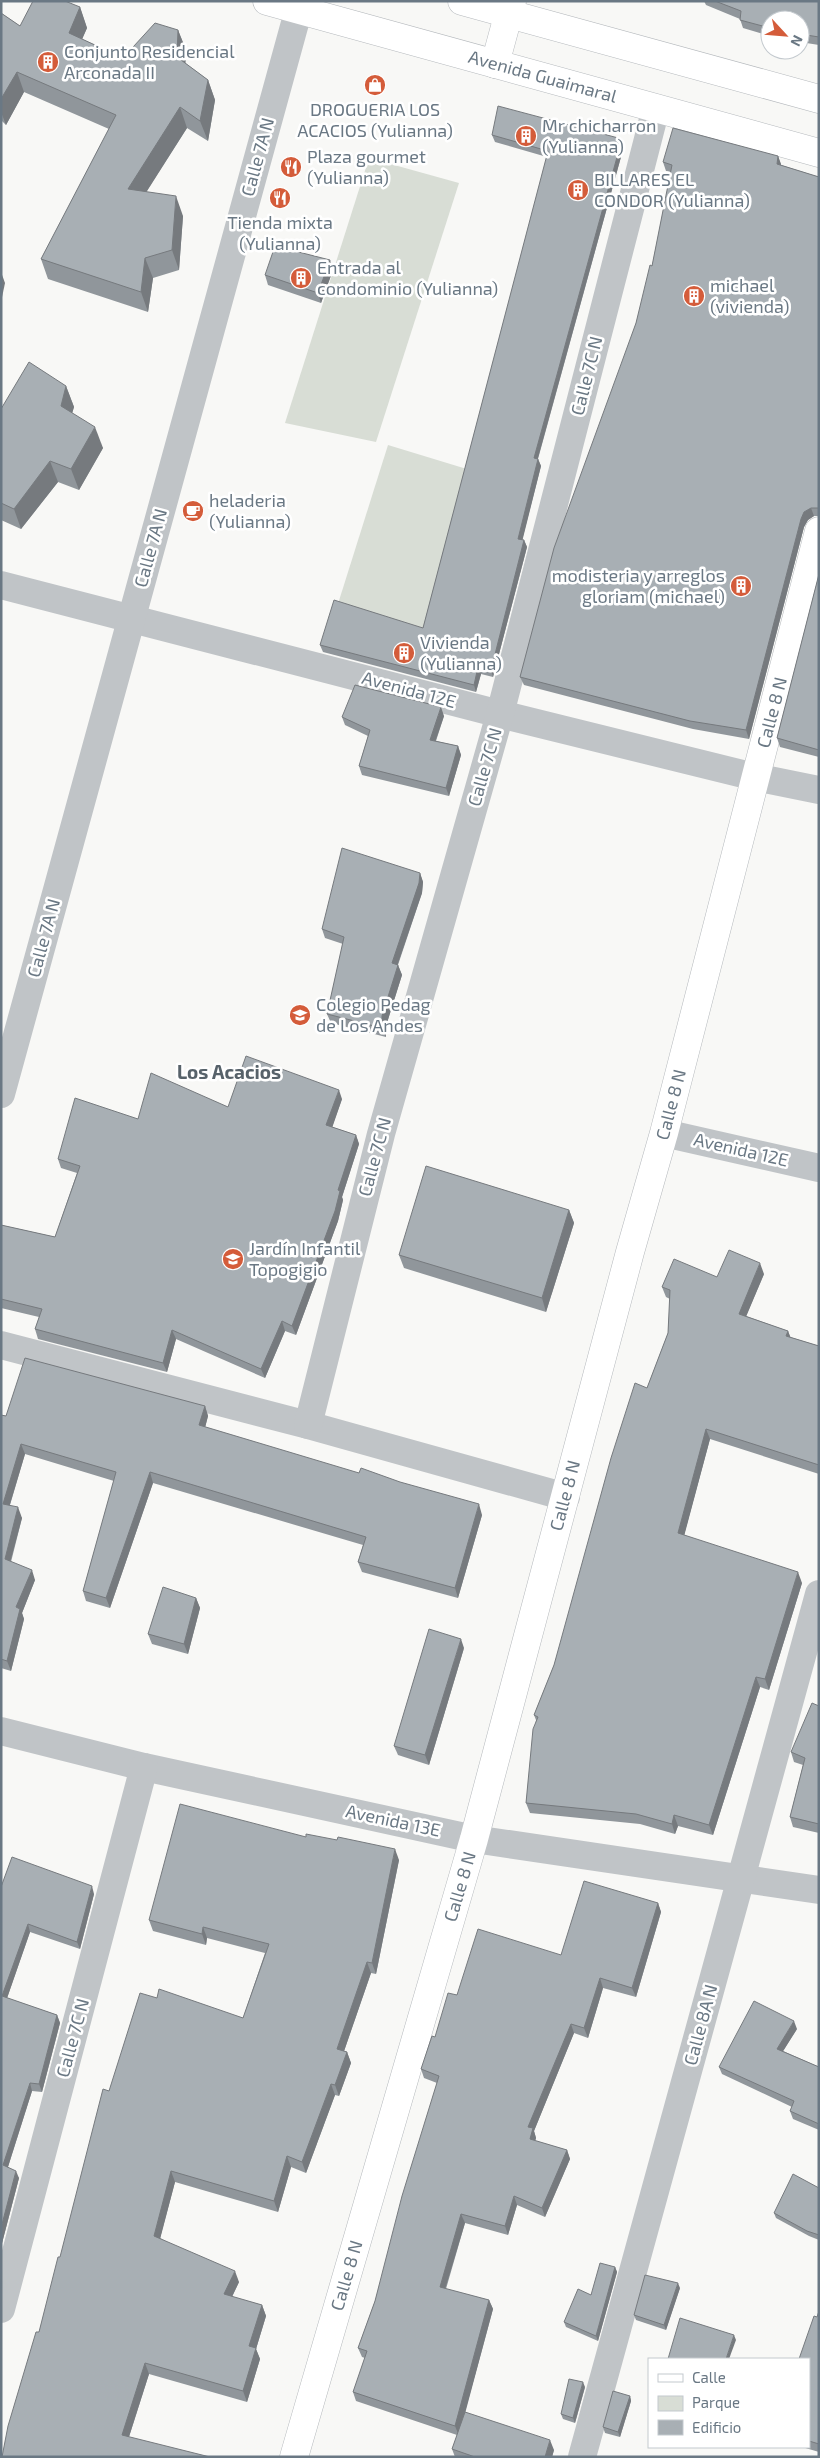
<svg xmlns="http://www.w3.org/2000/svg" width="820" height="2458" viewBox="0 0 820 2458" font-family="'Exo 2',sans-serif">
	<style>
		.green { fill: #d8ddd5 }
		.lines { fill: none; stroke-linecap: round; stroke-linejoin: round }
		.secondary-casing { stroke: #b5b9bd; stroke-width: 29 }
		.street { stroke: #c0c4c7; stroke-width: 28 }
		.secondary { stroke: #fff; stroke-width: 28 }
		.wall { fill: #90969b }
		.shaded-wall { fill: #767a7e }
		.building { fill: #a8afb4; stroke: #767a7e }
		.labels { text-anchor: middle; stroke-width: 5; stroke-linejoin: round; paint-order: stroke }
		.poi-label { font-size: 18px; fill: #6a7884; stroke: #fff; text-anchor: start }
		.street-label { font-size: 18px; fill: #6a7884; stroke: #fff }
		.neighbourhood-label { font-size: 19px; font-weight: bold; fill: #57626a; stroke: #fff }
	</style>
	<rect width="100%" height="100%" fill="#f8f8f6"/>
	<g class="green">
		<polygon points="369,158 459,183 376,442 285,423"/>
		<polygon points="388,445 470,470 426,635 337,607"/>
	</g>
	<g class="lines">
		<g class="secondary-casing">
			<g id="secondary">
				<path id="s1" d="M 267,1 L 819,153"/>
				<polyline points="462,1 819,99"/>
				<polyline points="495,64 512,1"/>
				<path id="s2" d="M 294,2457 L 474,1839 L 630,1252 L 664,1133 L 819,531"/>
			</g>
		</g>
		<g class="street">
			<polyline points="1,585 500,714 755,777 819,790"/>
			<polyline points="1,1094 301,1"/>
			<polyline points="664,1133 819,1168"/>
			<polyline points="1,1345 308,1425 566,1497"/>
			<polyline points="308,1425 381,1134 500,714 656,108"/>
			<polyline points="1,1731 144,1767 474,1839 819,1890"/>
			<polyline points="1,2309 144,1767"/>
			<polyline points="582,2457 819,1594"/>
		</g>
		<use href="#secondary" class="secondary"/>
	</g>
	<g class="wall">
		<polygon points="704,1 819,1 819,45 800,42 800,20 770,20 770,36 743,28 740,19 706,5"/>
		<polygon points="80,7 87,28 82,39 123,58 178,30 186,50 185,63 208,80 215,100 208,141 187,128 146,192 183,216 179,270 153,278 148,312 48,279 41,259 109,129 24,92 6,125 1,120 1,13 20,26"/>
		<polygon points="492,135 622,139 624,146 538,459 541,466 522,540 524,540 527,547 493,677 481,674 476,692 323,652 320,645 423,628 547,157 495,142"/>
		<polygon points="778,156 781,165 819,177 819,516 814,516 808,520 804,527 749,739 693,729 524,685 520,677 636,323 652,266 671,172 666,171 663,162"/>
		<polygon points="333,270 321,303 268,285 265,275"/>
		<polygon points="66,386 74,407 72,413 103,448 79,490 58,482 21,529 1,520 1,409"/>
		<polygon points="819,574 819,757 780,747 777,738"/>
		<polygon points="444,716 436,741 458,746 461,755 449,796 362,775 359,766 368,736 345,725 342,717"/>
		<polygon points="420,873 423,882 422,893 398,965 402,975 386,1026 386,1037 331,1023 327,1014 343,944 325,938 322,929"/>
		<polygon points="342,1099 332,1127 356,1135 359,1144 342,1197 343,1200 338,1221 296,1335 285,1331 265,1378 176,1339 167,1372 38,1339 35,1329 39,1317 1,1308 1,1225 55,1237 77,1173 61,1168 58,1159 138,1119 228,1107"/>
		<polygon points="569,1210 574,1223 546,1312 404,1268 399,1255"/>
		<polygon points="764,1274 746,1316 788,1331 790,1337 819,1346 819,1474 710,1439 684,1535 802,1583 769,1690 760,1687 713,1835 678,1826 675,1834 640,1824 530,1813 526,1803 536,1720 534,1715 554,1665 647,1388 668,1333 670,1299 666,1297 662,1287 717,1277"/>
		<polygon points="205,1406 208,1416 205,1427 482,1515 458,1598 362,1572 358,1562 363,1545 153,1483 110,1608 86,1601 83,1591 114,1481 25,1454 10,1505 22,1518 11,1562 35,1580 22,1613 24,1619 11,1671 1,1668 1,1415 6,1416"/>
		<polygon points="196,1598 200,1608 188,1654 152,1644 148,1634"/>
		<polygon points="464,1648 429,1765 398,1755 394,1746"/>
		<polygon points="819,1706 819,1833 793,1827 790,1817 803,1765 794,1762 791,1752"/>
		<polygon points="306,1837 399,1860 376,1974 371,1973 344,2051 347,2052 351,2063 339,2096 335,2095 306,2173 291,2167 278,2212 175,2182 160,2238 239,2282 232,2297 262,2305 266,2316 256,2349 260,2359 247,2402 149,2374 129,2437 2,2457 39,2332 109,2091 157,1998 243,2018 265,1953 207,1938 206,1945 153,1931 149,1920"/>
		<polygon points="1,1887 94,1894 80,1949 30,1932 7,1998 57,2015 60,2023 42,2092 32,2091 8,2167 19,2178 1,2247"/>
		<polygon points="658,1903 661,1912 636,1997 603,1988 588,2038 574,2033 534,2131 536,2138 535,2141 567,2150 570,2159 545,2217 517,2205 508,2235 465,2223 446,2289 489,2300 493,2309 465,2412 554,2450 552,2457 455,2457 452,2449 457,2435 356,2401 353,2392 365,2358 362,2357 358,2348 375,2301 437,2083 424,2078 421,2069 435,2037 457,1995 561,1955"/>
		<polygon points="797,2029 783,2051 819,2067 819,2130 793,2119 790,2111 792,2107 722,2074 719,2067"/>
		<polygon points="819,2188 819,2240 809,2236 776,2218 774,2213"/>
		<polygon points="615,2267 617,2272 598,2341 566,2327 564,2322 591,2295"/>
		<polygon points="680,2288 666,2330 636,2320 634,2315"/>
		<polygon points="819,2311 819,2452 802,2447 809,2447 809,2359"/>
		<polygon points="585,2387 575,2423 563,2419 561,2414"/>
		<polygon points="630,2396 631,2401 620,2437 605,2433 603,2427"/>
	</g>
	<g class="shaded-wall">
		<polygon points="80,7 87,28 76,53 69,33"/>
		<polygon points="178,30 186,50 185,77 177,57"/>
		<polygon points="17,72 24,92 6,125 1,112 1,99"/>
		<polygon points="208,80 215,100 208,141 200,121"/>
		<polygon points="180,107 187,128 135,210 128,189"/>
		<polygon points="622,139 624,146 536,465 534,458"/>
		<polygon points="778,156 781,164 780,173 777,164"/>
		<polygon points="176,196 183,216 179,270 172,250"/>
		<polygon points="145,258 153,278 148,312 141,292"/>
		<polygon points="330,260 333,270 321,303 318,293"/>
		<polygon points="1,272 5,283 1,302"/>
		<polygon points="66,386 74,407 68,427 61,406"/>
		<polygon points="95,427 103,448 79,490 71,469"/>
		<polygon points="538,459 541,466 521,546 518,539"/>
		<polygon points="50,461 58,482 21,529 14,509"/>
		<polygon points="811,508 814,516 808,520 804,527 749,739 746,730 801,519 804,512"/>
		<polygon points="524,540 527,547 493,677 491,670"/>
		<polygon points="478,667 481,674 476,692 474,685"/>
		<polygon points="441,707 444,716 433,748 430,740"/>
		<polygon points="458,746 461,755 449,796 446,788"/>
		<polygon points="420,873 423,882 422,893 395,972 392,963"/>
		<polygon points="398,965 402,975 386,1026 386,1037 382,1028 382,1016"/>
		<polygon points="339,1090 342,1099 330,1134 326,1125"/>
		<polygon points="356,1135 359,1144 342,1197 343,1200 338,1221 296,1335 292,1326"/>
		<polygon points="569,1210 574,1223 546,1312 542,1298"/>
		<polygon points="760,1263 764,1274 743,1324 739,1314"/>
		<polygon points="282,1321 285,1331 265,1378 261,1369"/>
		<polygon points="172,1330 176,1339 167,1372 163,1363"/>
		<polygon points="788,1331 792,1341 786,1336"/>
		<polygon points="205,1406 208,1416 203,1436 199,1425"/>
		<polygon points="706,1429 710,1439 682,1544 678,1533"/>
		<polygon points="21,1444 25,1454 7,1514 3,1504"/>
		<polygon points="150,1472 153,1483 110,1608 106,1598"/>
		<polygon points="479,1504 482,1515 458,1598 455,1588"/>
		<polygon points="18,1507 22,1518 8,1570 5,1559"/>
		<polygon points="32,1570 35,1580 22,1613 24,1619 11,1671 7,1661 16,1607"/>
		<polygon points="798,1572 802,1583 769,1690 765,1679"/>
		<polygon points="196,1598 200,1608 188,1654 184,1644"/>
		<polygon points="461,1639 464,1648 429,1765 425,1755"/>
		<polygon points="756,1677 760,1687 713,1835 709,1825"/>
		<polygon points="674,1815 678,1826 675,1834 672,1824"/>
		<polygon points="395,1849 399,1860 376,1974 372,1963"/>
		<polygon points="92,1886 94,1894 80,1949 77,1942"/>
		<polygon points="658,1903 661,1912 636,1997 632,1988"/>
		<polygon points="28,1924 30,1932 5,2004 2,1996"/>
		<polygon points="203,1927 207,1938 206,1945 202,1934"/>
		<polygon points="367,1962 371,1973 341,2060 337,2049"/>
		<polygon points="600,1978 603,1988 588,2038 584,2028"/>
		<polygon points="57,2015 60,2023 42,2092 39,2084"/>
		<polygon points="794,2021 797,2029 780,2056 777,2049"/>
		<polygon points="571,2024 574,2033 534,2131 536,2138 533,2148 530,2139 528,2127"/>
		<polygon points="347,2052 351,2063 339,2096 335,2085"/>
		<polygon points="30,2083 32,2091 6,2173 3,2165"/>
		<polygon points="331,2084 335,2095 306,2173 302,2162"/>
		<polygon points="567,2150 570,2159 545,2217 542,2208"/>
		<polygon points="287,2156 291,2167 278,2212 274,2201"/>
		<polygon points="16,2171 19,2178 1,2247 1,2228"/>
		<polygon points="171,2171 175,2182 158,2247 154,2236"/>
		<polygon points="514,2196 517,2205 508,2235 505,2226"/>
		<polygon points="461,2214 465,2223 443,2296 440,2287"/>
		<polygon points="615,2267 617,2272 598,2341 596,2336"/>
		<polygon points="235,2271 239,2282 228,2305 224,2294"/>
		<polygon points="678,2283 680,2288 666,2330 664,2325"/>
		<polygon points="489,2300 493,2309 459,2436 455,2426"/>
		<polygon points="262,2305 266,2316 256,2349 260,2359 247,2402 243,2391 249,2346"/>
		<polygon points="734,2335 736,2340 729,2359 726,2359"/>
		<polygon points="145,2363 149,2374 126,2446 122,2435"/>
		<polygon points="583,2382 585,2387 575,2423 573,2418"/>
		<polygon points="630,2396 631,2401 620,2437 618,2432"/>
		<polygon points="550,2440 554,2450 552,2457 545,2457"/>
	</g>
	<g class="building">
		<polygon points="33,1 65,1 80,7 69,33 123,58 155,23 178,30 177,57 208,80 200,121 180,107 128,189 176,196 172,250 145,258 141,292 41,259 116,115 17,72 1,99 1,13 20,26"/>
		<polygon points="715,1 819,1 819,37 800,34 800,20 770,20 770,28 740,20 741,11"/>
		<polygon points="498,106 622,139 534,458 538,459 518,539 524,540 491,670 478,667 474,685 320,645 334,600 423,628 548,151 492,135"/>
		<polygon points="673,128 778,156 777,164 819,177 819,508 811,508 804,512 801,519 746,730 690,721 520,677 554,548 636,323 650,265 652,266 672,165 663,162"/>
		<polygon points="275,246 330,260 318,293 265,275"/>
		<polygon points="29,362 66,386 61,406 95,427 71,469 50,461 14,509 1,503 1,409"/>
		<polygon points="819,574 819,750 777,738"/>
		<polygon points="355,685 441,707 430,740 458,746 446,788 359,766 370,730 342,717"/>
		<polygon points="342,848 420,873 419,883 392,963 398,965 382,1016 382,1028 327,1014 344,937 322,929"/>
		<polygon points="246,1056 339,1090 326,1125 356,1135 338,1190 340,1191 335,1211 292,1326 282,1321 261,1369 172,1330 163,1363 35,1329 42,1309 1,1299 1,1225 55,1237 80,1166 58,1159 75,1098 138,1119 151,1073 228,1107"/>
		<polygon points="426,1166 569,1210 542,1298 399,1255"/>
		<polygon points="729,1250 760,1263 739,1314 788,1331 786,1336 819,1346 819,1465 706,1429 678,1533 798,1572 765,1679 756,1677 709,1825 674,1815 672,1824 636,1814 526,1803 533,1729 538,1717 534,1715 554,1665 611,1458 635,1383 647,1388 668,1333 670,1290 662,1287 674,1259 717,1277"/>
		<polygon points="25,1358 205,1406 199,1425 359,1473 361,1468 400,1482 479,1504 455,1588 358,1562 366,1537 150,1472 106,1598 83,1591 116,1472 21,1444 3,1504 18,1507 5,1559 32,1570 16,1607 20,1609 7,1661 1,1659 1,1415 6,1416"/>
		<polygon points="163,1587 196,1598 184,1644 148,1634"/>
		<polygon points="429,1629 461,1639 425,1755 394,1746"/>
		<polygon points="812,1703 819,1706 819,1824 790,1817 805,1758 791,1752"/>
		<polygon points="180,1804 306,1837 306,1834 337,1840 338,1837 395,1849 372,1963 367,1962 337,2049 347,2052 335,2085 331,2084 302,2162 287,2156 274,2201 171,2171 154,2236 235,2271 224,2294 262,2305 249,2346 256,2348 243,2391 145,2363 122,2435 210,2457 2,2457 8,2426 36,2332 39,2332 58,2257 60,2257 103,2089 109,2091 140,1993 157,1998 159,1989 243,2018 269,1944 203,1927 202,1934 149,1920"/>
		<polygon points="12,1857 92,1886 77,1942 28,1924 2,1996 57,2015 39,2084 30,2083 3,2165 16,2171 1,2228 1,1887"/>
		<polygon points="584,1881 658,1903 632,1988 600,1978 584,2028 571,2024 528,2127 533,2128 530,2139 567,2150 542,2208 514,2196 505,2226 461,2214 440,2287 489,2300 455,2426 353,2392 367,2351 358,2348 375,2301 402,2196 439,2076 421,2069 432,2036 435,2037 448,1993 457,1995 478,1929 561,1955"/>
		<polygon points="754,2001 794,2021 777,2049 819,2067 819,2124 790,2111 794,2101 719,2067"/>
		<polygon points="793,2174 819,2188 819,2235 807,2231 774,2213"/>
		<polygon points="600,2263 615,2267 596,2336 564,2322 578,2289 591,2295"/>
		<polygon points="645,2275 678,2283 664,2325 634,2315"/>
		<polygon points="819,2311 819,2444 809,2441 809,2359 799,2359 814,2316 817,2317"/>
		<polygon points="680,2318 734,2335 726,2359 668,2359"/>
		<polygon points="569,2379 583,2382 573,2418 561,2414"/>
		<polygon points="613,2391 630,2396 618,2432 603,2427"/>
		<polygon points="465,2412 550,2440 545,2457 475,2457 452,2449"/>
	</g>
	<defs>
		<g id="building-disc" transform="scale(1.125)"><circle r="9.5" fill="#d45c3a" stroke="#fff"/><path d="M-4-6H4V6H1V3H-1V6H-4ZM-2.5-4.3h1.7v1.8h-1.7ZM.8-4.3h1.7v1.8H.8ZM-2.5-1h1.7V.8h-1.7ZM.8-1h1.7V.8H.8Z" fill="#fff"/></g>
		<g id="shop-disc" transform="scale(1.125)"><circle r="9.5" fill="#d45c3a" stroke="#fff"/><path d="M-5-2.5h2.3a2.7 3.5 0 0 1 5.4 0H5L5.5 6h-11ZM-1.5-2.5h3a1.5 2.3 0 0 0-3 0Z" fill="#fff"/></g>
		<g id="restaurant-disc" transform="scale(1.125)"><circle r="9.5" fill="#d45c3a" stroke="#fff"/><path d="M-5-6h1v4h1v-4h1v4h1v-4h1v5L-1.5 .5V6h-2V.5L-5-1ZM5-6V6H3V1.5H1.5Q1.5-4 5-6Z" fill="#fff"/></g>
		<g id="cafe-disc" transform="scale(1.125)"><circle r="9.5" fill="#d45c3a" stroke="#fff"/><path d="M-5.5-4.5H6V0H3Q3 3.5 0 3.5H-2.5Q-5.5 3.5-5.5 0ZM3-3.2v2h1.7v-2ZM-6 4.5H4V6H-6Z" fill="#fff"/></g>
		<g id="school-disc" transform="scale(1.125)"><circle r="9.5" fill="#d45c3a" stroke="#fff"/><path d="M0-5L7-2L0 1L-7-2ZM-4 1L0 2.5L4 1V4Q0 6-4 4Z" fill="#fff"/></g>
	</defs>
	<g fill-rule="evenodd">
		<use href="#building-disc" x="48" y="62"/>
		<use href="#shop-disc" x="375" y="85"/>
		<use href="#building-disc" x="526" y="136"/>
		<use href="#restaurant-disc" x="291" y="167"/>
		<use href="#building-disc" x="578" y="190"/>
		<use href="#restaurant-disc" x="280" y="198"/>
		<use href="#building-disc" x="301" y="278"/>
		<use href="#building-disc" x="694" y="296"/>
		<use href="#cafe-disc" x="193" y="511"/>
		<use href="#building-disc" x="741" y="586"/>
		<use href="#building-disc" x="404" y="653"/>
		<use href="#school-disc" x="300" y="1015"/>
		<use href="#school-disc" x="233" y="1259"/>
	</g>
	<g class="labels">
		<g class="poi-label">
			<text x="64" y="58">Conjunto Residencial<tspan x="64" dy="21">Arconada II</tspan></text>
			<text x="375" y="116" text-anchor="middle">DROGUERIA LOS<tspan x="375" dy="21">ACACIOS (Yulianna)</tspan></text>
			<text x="542" y="132">Mr chicharron<tspan x="542" dy="21">(Yulianna)</tspan></text>
			<text x="307" y="163">Plaza gourmet<tspan x="307" dy="21">(Yulianna)</tspan></text>
			<text x="594" y="186">BILLARES EL<tspan x="594" dy="21">CONDOR (Yulianna)</tspan></text>
			<text x="280" y="229" text-anchor="middle">Tienda mixta<tspan x="280" dy="21">(Yulianna)</tspan></text>
			<text x="317" y="274">Entrada al<tspan x="317" dy="21">condominio (Yulianna)</tspan></text>
			<text x="710" y="292">michael<tspan x="710" dy="21">(vivienda)</tspan></text>
			<text x="209" y="507">heladeria<tspan x="209" dy="21">(Yulianna)</tspan></text>
			<text x="725" y="582" text-anchor="end">modisteria y arreglos<tspan x="725" dy="21">gloriam (michael)</tspan></text>
			<text x="420" y="649">Vivienda<tspan x="420" dy="21">(Yulianna)</tspan></text>
			<text x="316" y="1011">Colegio Pedag<tspan x="316" dy="21">de Los Andes</tspan></text>
			<text x="249" y="1255">Jardín Infantil<tspan x="249" dy="21">Topogigio</tspan></text>
		</g>
		<g class="street-label">
			<text dy="6" stroke="none"><textPath href="#s1" startOffset="286">Avenida Guaimaral</textPath></text>
			<text transform="translate(258 157) rotate(-75)" y="6">Calle 7A N</text>
			<text transform="translate(587 376) rotate(-76)" y="6">Calle 7C N</text>
			<text transform="translate(151 548) rotate(-75)" y="6">Calle 7A N</text>
			<text transform="translate(409 690) rotate(15)" y="6">Avenida 12E</text>
			<text dy="6" stroke="none"><textPath href="#s2" startOffset="1809">Calle 8 N</textPath></text>
			<text transform="translate(485 767) rotate(-74)" y="6">Calle 7C N</text>
			<text transform="translate(44 938) rotate(-75)" y="6">Calle 7A N</text>
			<text dy="6" stroke="none"><textPath href="#s2" startOffset="1404">Calle 8 N</textPath></text>
			<text transform="translate(741 1150) rotate(13)" y="6">Avenida 12E</text>
			<text transform="translate(375 1157) rotate(-75)" y="6">Calle 7C N</text>
			<text dy="6" stroke="none"><textPath href="#s2" startOffset="999">Calle 8 N</textPath></text>
			<text transform="translate(393 1821) rotate(12)" y="6">Avenida 13E</text>
			<text dy="6" stroke="none"><textPath href="#s2" startOffset="594">Calle 8 N</textPath></text>
			<text transform="translate(701 2025) rotate(-75)" y="6">Calle 8A N</text>
			<text transform="translate(73 2038) rotate(-75)" y="6">Calle 7C N</text>
			<text dy="6" stroke="none"><textPath href="#s2" startOffset="189">Calle 8 N</textPath></text>
		</g>
		<g class="neighbourhood-label">
			<text x="229" y="1079">Los Acacios</text>
		</g>
	</g>
	<rect width="820" height="2458" fill="none" stroke="#6a7884" stroke-width="5"/>
	<rect x="648" y="2358" width="162" height="90" fill="#ffffff" stroke="#c3c9ce"/>
	<rect x="658" y="2374" width="25" height="8" fill="#ffffff" stroke="#c3c9ce"/>
	<text x="692" y="2383" font-size="15" fill="#6a7884">Calle</text>
	<rect x="658" y="2396" width="25" height="15" fill="#d8ddd5" stroke="#c3c9ce"/>
	<text x="692" y="2408" font-size="15" fill="#6a7884">Parque</text>
	<rect x="658" y="2420" width="25" height="15" fill="#a8afb4" stroke="#c3c9ce"/>
	<text x="692" y="2433" font-size="15" fill="#6a7884">Edificio</text>
	<g transform="translate(785 35) rotate(116)"><circle r="24" fill="#ffffff" stroke="#c3c9ce"/>
	<path d="M0-4L9 19L0 12L-9 19Z" fill="#d45c3a"/>
	<text y="-8" font-size="14" font-weight="bold" text-anchor="middle" fill="#6a7884">N</text>
	</g>
</svg>
